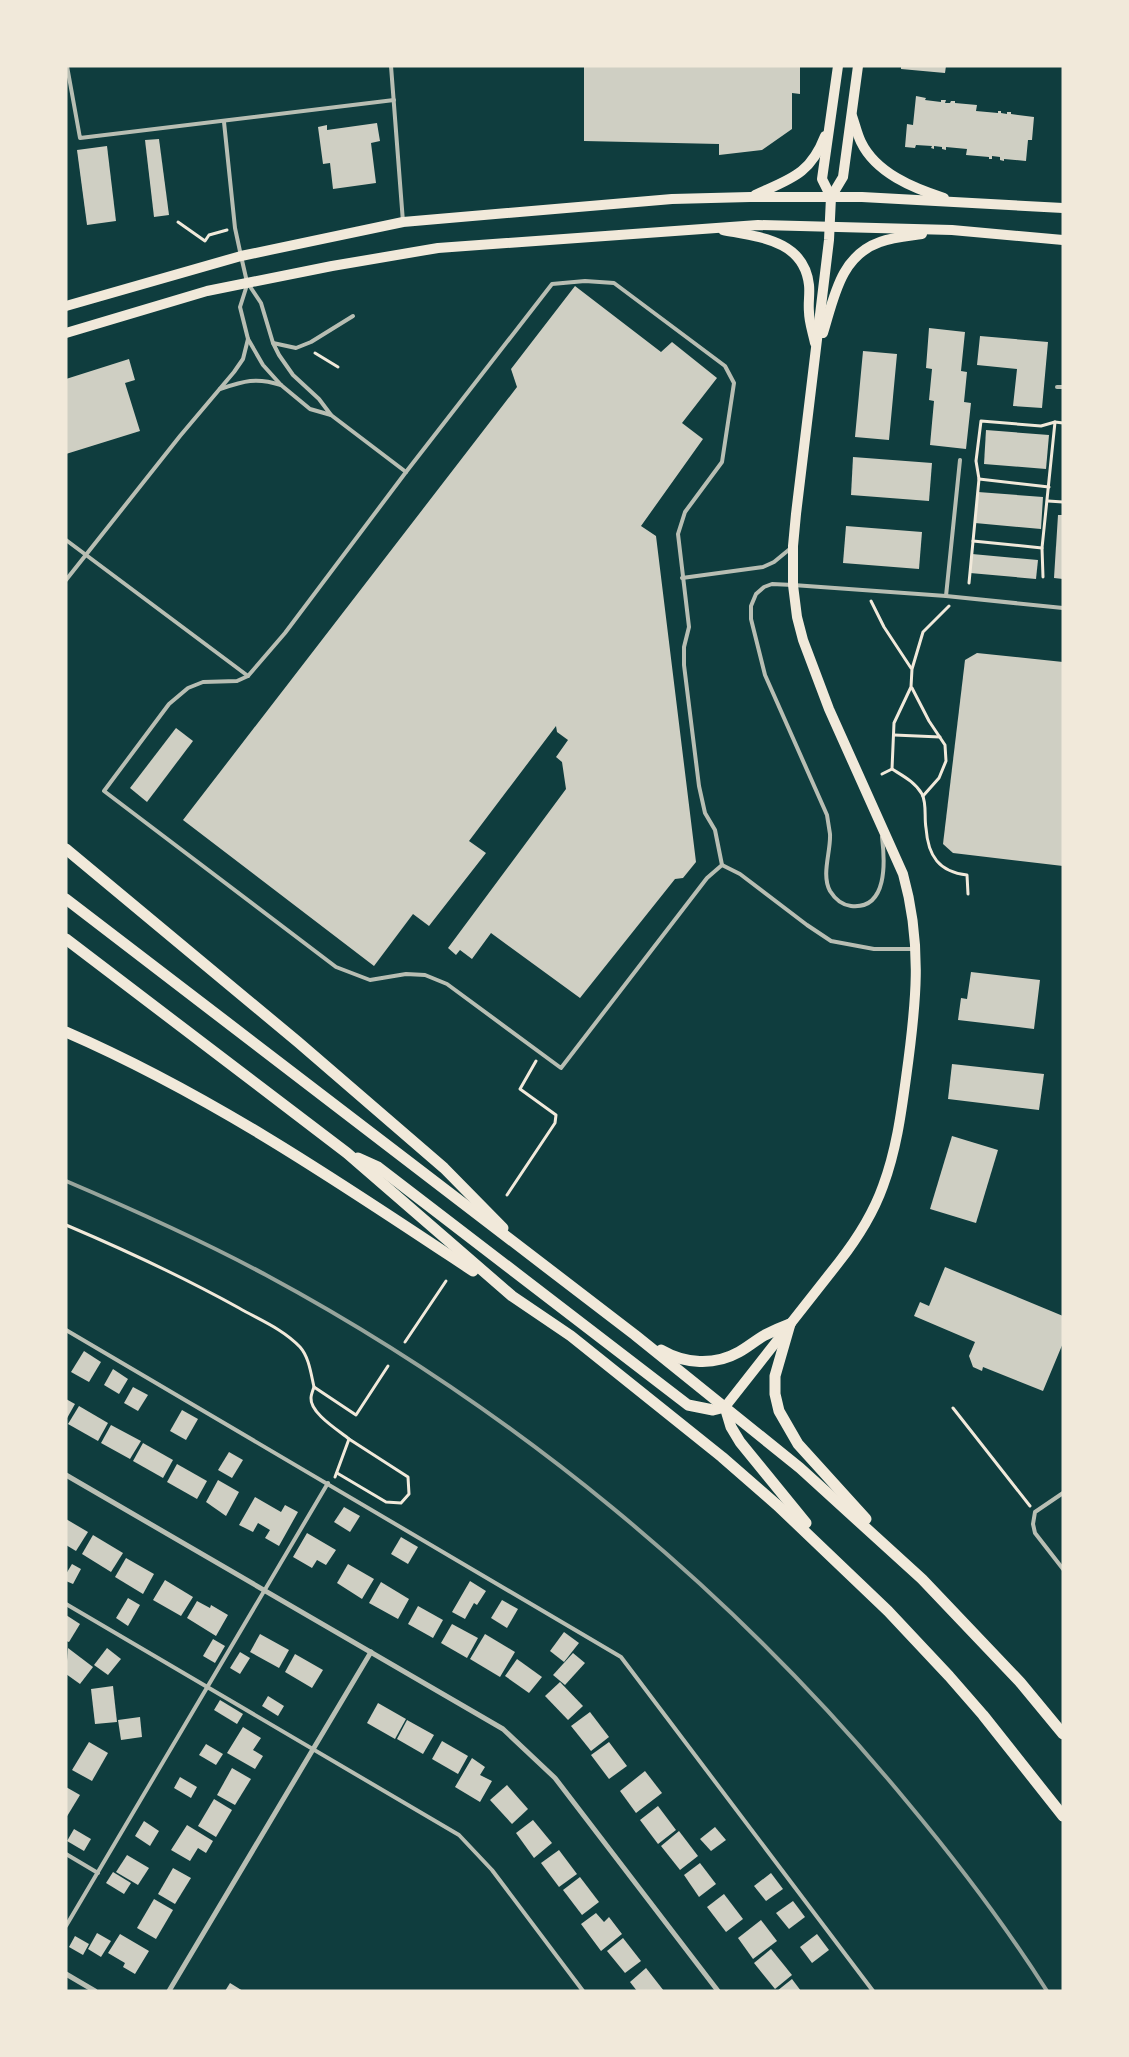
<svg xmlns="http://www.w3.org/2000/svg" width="1129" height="2057" viewBox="0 0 1129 2057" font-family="Figtree,sans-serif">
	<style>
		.building { fill: #cfcfc3 }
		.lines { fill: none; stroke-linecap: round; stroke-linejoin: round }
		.path { stroke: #f1e9da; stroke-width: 3 }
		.service { stroke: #b8beb3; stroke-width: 4 }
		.minor { stroke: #b8beb3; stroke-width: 5 }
		.secondary { stroke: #f1e9da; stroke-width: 10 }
		.trunk { stroke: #f1e9da; stroke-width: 11 }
		.rail { stroke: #97a49c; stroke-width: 4 }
	</style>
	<rect width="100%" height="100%" fill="#0f3d3e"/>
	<g class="building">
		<polygon points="584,66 800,66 800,94 792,93 792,129 762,150 719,155 719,144 584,141"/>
		<polygon points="901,66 946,66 945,73 901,69"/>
		<polygon points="916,96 926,98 925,100 941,102 941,100 946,100 945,103 950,103 951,101 955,101 955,103 977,105 976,111 998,113 998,111 1001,111 1001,113 1007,114 1007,112 1011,112 1011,114 1034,117 1032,140 1028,140 1026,161 1004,159 1004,161 1000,160 1000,157 992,156 992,159 989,159 989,157 966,155 967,149 946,147 946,150 942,149 942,147 934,146 934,149 931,148 932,146 916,145 915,148 905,147 907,124 913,125"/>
		<polygon points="377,123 380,141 371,143 376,183 333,189 330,163 323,164 318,127 327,125 327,130"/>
		<polygon points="159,139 169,215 154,217 145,140"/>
		<polygon points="107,146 116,221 87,225 77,150"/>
		<polygon points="575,286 661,352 672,342 717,378 682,423 703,439 641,526 656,536 696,862 683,878 675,879 580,998 491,933 472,959 460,950 456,955 448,948 566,789 562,762 556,757 568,740 557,732 556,726 469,841 486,853 429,926 413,914 374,966 183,820 517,387 511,369"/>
		<polygon points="929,328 965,332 961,371 967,372 964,402 971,403 966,449 930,445 934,401 929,400 932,369 926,368"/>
		<polygon points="980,336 1048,342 1042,408 1013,406 1017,369 977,365"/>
		<polygon points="863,351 897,354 889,440 855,437"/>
		<polygon points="129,359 135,380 125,383 140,431 66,454 66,379"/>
		<polygon points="986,430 1049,435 1046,469 984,464"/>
		<polygon points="853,457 932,463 929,501 851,495"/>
		<polygon points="978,492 1043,497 1041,529 975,523"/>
		<polygon points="1058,515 1063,515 1063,579 1054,578"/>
		<polygon points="846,526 922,532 919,569 843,563"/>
		<polygon points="972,554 1038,560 1036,579 970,573"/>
		<polygon points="977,653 1063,662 1063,866 953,853 943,844 965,660"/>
		<polygon points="176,728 193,741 147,802 130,788"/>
		<polygon points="971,972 1040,980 1034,1029 958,1020 961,998 967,999"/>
		<polygon points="952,1064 1044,1074 1039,1110 948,1099"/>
		<polygon points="952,1136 998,1150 976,1223 930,1209"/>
		<polygon points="945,1267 1063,1316 1063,1343 1043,1391 983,1367 982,1371 973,1367 969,1356 975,1342 914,1316 920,1302 929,1306"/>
		<polygon points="84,1351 101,1362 89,1382 71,1372"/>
		<polygon points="113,1369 128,1379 119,1394 104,1385"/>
		<polygon points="133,1387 148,1395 138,1411 124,1403"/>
		<polygon points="66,1399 75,1404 66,1420"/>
		<polygon points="79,1406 108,1423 98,1441 68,1424"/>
		<polygon points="182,1410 198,1419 186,1440 170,1431"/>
		<polygon points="111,1425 141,1441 130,1459 101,1443"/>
		<polygon points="143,1443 173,1460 163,1478 133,1461"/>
		<polygon points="229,1452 243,1460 232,1478 218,1470"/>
		<polygon points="177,1464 207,1481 197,1499 167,1482"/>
		<polygon points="218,1480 239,1492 226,1516 206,1502"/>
		<polygon points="255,1497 281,1512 285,1505 298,1512 279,1546 265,1538 270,1530 258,1523 253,1532 239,1525"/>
		<polygon points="344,1507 360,1516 350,1532 334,1522"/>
		<polygon points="66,1519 88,1532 76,1551 66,1545"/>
		<polygon points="307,1533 336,1550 326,1565 317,1560 312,1568 293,1557"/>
		<polygon points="93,1535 123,1553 111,1572 82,1554"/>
		<polygon points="401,1537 418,1547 408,1564 391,1554"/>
		<polygon points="126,1558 154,1574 143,1594 115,1577"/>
		<polygon points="72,1564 81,1569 73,1584 66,1581 66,1574"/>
		<polygon points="348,1564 374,1579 362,1599 337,1583"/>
		<polygon points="165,1580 193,1597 181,1616 153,1600"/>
		<polygon points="470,1581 486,1591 477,1605 474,1603 465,1619 452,1612"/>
		<polygon points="381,1582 409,1599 398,1619 369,1603"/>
		<polygon points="128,1598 140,1605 128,1626 116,1618"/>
		<polygon points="502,1600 518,1609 507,1628 491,1618"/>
		<polygon points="197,1601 210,1608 211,1605 228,1615 216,1636 187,1618"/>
		<polygon points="418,1606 443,1620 433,1638 408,1624"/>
		<polygon points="66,1615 80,1624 69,1642 66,1641"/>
		<polygon points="452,1624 478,1638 467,1658 441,1643"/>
		<polygon points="564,1632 579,1643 564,1662 550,1651"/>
		<polygon points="260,1634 289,1650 279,1668 250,1652"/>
		<polygon points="485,1634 515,1652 500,1677 470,1659"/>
		<polygon points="213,1639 225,1646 215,1663 203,1656"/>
		<polygon points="68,1648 93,1667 80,1684 66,1674"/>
		<polygon points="107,1648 121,1659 108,1675 94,1665"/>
		<polygon points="240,1652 250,1658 240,1674 230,1668"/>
		<polygon points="573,1653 585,1663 565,1685 553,1675"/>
		<polygon points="295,1654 323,1670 312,1688 285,1672"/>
		<polygon points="517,1659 542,1677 529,1693 505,1676"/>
		<polygon points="560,1682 583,1706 568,1720 545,1696"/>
		<polygon points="113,1686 117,1722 95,1724 91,1689"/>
		<polygon points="268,1696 284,1706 278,1716 262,1706"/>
		<polygon points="220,1700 243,1714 237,1724 214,1710"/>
		<polygon points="378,1703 406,1719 395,1739 367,1723"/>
		<polygon points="590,1712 609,1737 591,1751 571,1726"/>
		<polygon points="140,1717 142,1737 121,1740 118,1720"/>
		<polygon points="407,1720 434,1735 423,1754 397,1739"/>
		<polygon points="243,1727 261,1738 253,1750 263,1756 255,1769 227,1753"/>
		<polygon points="442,1741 468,1756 458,1774 432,1759"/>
		<polygon points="89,1742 108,1753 92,1781 72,1770"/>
		<polygon points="609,1742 627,1766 609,1779 591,1755"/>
		<polygon points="206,1744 223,1754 216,1765 199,1755"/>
		<polygon points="472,1758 485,1767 480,1775 492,1781 480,1802 455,1787"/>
		<polygon points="232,1768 251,1779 235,1805 217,1795"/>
		<polygon points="645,1771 662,1793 636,1813 620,1791"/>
		<polygon points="180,1777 197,1787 191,1798 174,1788"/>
		<polygon points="507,1785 528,1809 512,1824 490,1800"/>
		<polygon points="66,1787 80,1795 66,1818"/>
		<polygon points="214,1799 232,1810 216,1837 198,1826"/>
		<polygon points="658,1806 676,1830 658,1844 640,1820"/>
		<polygon points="533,1820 552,1843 534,1858 516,1833"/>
		<polygon points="144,1821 159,1831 150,1846 135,1836"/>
		<polygon points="187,1825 213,1841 206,1853 198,1848 190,1861 171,1850"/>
		<polygon points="715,1827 726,1840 711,1851 700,1839"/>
		<polygon points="74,1829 91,1839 84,1851 67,1841"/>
		<polygon points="679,1831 698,1856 680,1870 661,1846"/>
		<polygon points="559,1850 577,1874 559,1887 541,1863"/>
		<polygon points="127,1855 149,1868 138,1885 116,1872"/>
		<polygon points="700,1863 716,1884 699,1897 684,1875"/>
		<polygon points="173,1868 191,1878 175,1904 158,1894"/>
		<polygon points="113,1872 131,1883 124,1894 106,1883"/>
		<polygon points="771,1873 783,1889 766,1901 754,1886"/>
		<polygon points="580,1877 599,1902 582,1915 563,1890"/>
		<polygon points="724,1894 743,1919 726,1932 707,1907"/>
		<polygon points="154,1899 173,1910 156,1939 137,1928"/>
		<polygon points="793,1901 805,1917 789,1929 776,1913"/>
		<polygon points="596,1913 604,1922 609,1917 622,1934 601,1951 581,1924"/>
		<polygon points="761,1920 777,1941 753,1959 738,1938"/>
		<polygon points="97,1933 111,1941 101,1957 88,1949"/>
		<polygon points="120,1934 149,1951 135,1974 123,1967 125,1963 108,1953"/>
		<polygon points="817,1934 829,1950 812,1963 800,1947"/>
		<polygon points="75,1936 89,1944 83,1955 69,1947"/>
		<polygon points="623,1938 641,1961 625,1973 607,1951"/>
		<polygon points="771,1949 792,1975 775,1989 754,1963"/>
		<polygon points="646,1968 664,1991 637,1991 630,1982"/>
		<polygon points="792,1979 801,1991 777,1991"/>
		<polygon points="230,1983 243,1991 225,1991"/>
	</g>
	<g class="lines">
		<g class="path">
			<polyline points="178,222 205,241 209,235 227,230"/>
			<polyline points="315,353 338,367"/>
			<polyline points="979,479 1049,487"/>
			<polyline points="1048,501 1063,502"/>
			<polyline points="973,541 1042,548"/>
			<polyline points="1043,577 1042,548 1055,422"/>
			<polyline points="969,583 979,479 976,461 981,421 1041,426 1055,422 1063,423"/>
			<polyline points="871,601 884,627 911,668"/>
			<polyline points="912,688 929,721 945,745 946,761 939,778 923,796"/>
			<polyline points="894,735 940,737"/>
			<polyline points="892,769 894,723 911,687 912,669 923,632 949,606"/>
			<path d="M 882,774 L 892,769 C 903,776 915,782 922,794 C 927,804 924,817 926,828 C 928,856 939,872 967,875 L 968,894"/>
			<polyline points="507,1195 555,1123 556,1115 520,1089 536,1061"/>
			<path d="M 66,1225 C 125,1250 183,1277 239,1308 C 260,1320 283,1329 300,1347 C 309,1357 311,1374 314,1387"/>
			<polyline points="405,1342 446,1281"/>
			<polyline points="953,1408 1030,1506"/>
			<polyline points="337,1473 386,1502 401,1503 409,1494 408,1477 349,1439"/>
			<path d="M 335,1477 L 349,1439 C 338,1430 310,1413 311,1398 C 311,1395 313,1390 314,1387 L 356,1415 L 388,1366"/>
		</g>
		<g class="service">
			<polyline points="67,66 80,138 394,100"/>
			<polyline points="391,66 403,222"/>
			<polyline points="224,122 235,228 241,256 247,282 261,303 273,343 279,355 293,375 319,399 331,415 406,472"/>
			<polygon points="585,281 614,283 725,366 734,383 722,462 685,512 678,534 689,627 684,647 684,665 699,786 705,813 715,830 722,865 707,878 561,1068 447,984 425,975 406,974 370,980 336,967 104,791 169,704 188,688 203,682 237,681 248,676 285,633 406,472 552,284"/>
			<polyline points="247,285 240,307 248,339 263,365 281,385 310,409 331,415"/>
			<polyline points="273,343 296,348 311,342 353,316"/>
			<polyline points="1057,387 1063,387"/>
			<path d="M 220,389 C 244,381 256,377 281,385"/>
			<polyline points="66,540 248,676"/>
			<polyline points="682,578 763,567 774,562 791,548"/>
			<polyline points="66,580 180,436 234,372 243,359 248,339"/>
			<polyline points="946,596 960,460"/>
			<path d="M 882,837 C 885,861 888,910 851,906 C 842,905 835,899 830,891 C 821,874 831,852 830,834 C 829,828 828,821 827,815 L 765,675 L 751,619 L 751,606 L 756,594 L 764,587 L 772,584 L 793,585 L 946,596 L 1063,608"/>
			<polyline points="722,865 740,874 807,925 831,941 874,949 914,949"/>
			<polyline points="66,1330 621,1657 873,1991"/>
			<polyline points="1063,1493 1035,1512 1033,1524 1035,1533 1063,1569"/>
			<polyline points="66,1604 459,1835 492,1870 583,1991"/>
			<polyline points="66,1854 98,1873"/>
			<polyline points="66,1926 328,1483"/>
		</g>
		<g class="minor">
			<polyline points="66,1475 503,1729 555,1778 718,1991"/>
			<polyline points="66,1974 95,1991"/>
			<polyline points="169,1991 371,1652"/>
		</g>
		<g class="secondary">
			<path d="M 852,116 C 855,124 857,134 861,142 C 876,173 913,188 944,198"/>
			<path d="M 755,195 C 790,179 810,175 825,136"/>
			<polyline points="831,197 822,179 838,66"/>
			<path d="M 723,230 C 759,237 804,240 809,285 C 810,294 808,303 809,312 C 809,322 813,333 815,343"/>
			<polyline points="66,306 241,256 403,222 672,199 750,197 862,197 1063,208"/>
			<polyline points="66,333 207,291 332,266 438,248 758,225 952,230 1063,240"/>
			<path d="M 823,333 C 834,298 840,256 880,242 C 893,237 908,236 922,234"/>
			<path d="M 725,1407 L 839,1262 C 857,1239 873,1214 883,1186 C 896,1151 901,1115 906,1078 C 916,1006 923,945 903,874 L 829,709 L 803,640 L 797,617 L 793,585 L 793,546 L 796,514 L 829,240 L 831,197 L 843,177 L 858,66"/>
		</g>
		<g class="trunk">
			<polyline points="66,849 298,1042 444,1168 503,1228"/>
			<polyline points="66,899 635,1335 800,1468 922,1579 1020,1682 1063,1734"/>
			<polyline points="66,939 347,1153 512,1296 571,1336 722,1457 777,1505 888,1611 949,1676 983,1715 1063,1816"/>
			<path d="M 66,1032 C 211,1095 342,1184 473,1271"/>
			<polyline points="358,1158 378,1167 688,1405 713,1410 725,1407"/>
			<polyline points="790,1324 775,1376 775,1394 779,1411 798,1444 866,1519"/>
			<path d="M 661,1350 C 685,1364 714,1366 739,1352 C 748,1347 756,1340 765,1335 C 773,1331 782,1327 790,1324"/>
			<polyline points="725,1407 731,1427 740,1442 806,1523"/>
		</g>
		<path class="rail" d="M 66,1181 C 134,1210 201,1240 266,1275 C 511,1407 731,1588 908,1803 C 958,1863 1005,1925 1047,1991"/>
	</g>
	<rect width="1129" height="2057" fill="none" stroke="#f1e9da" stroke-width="135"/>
</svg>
